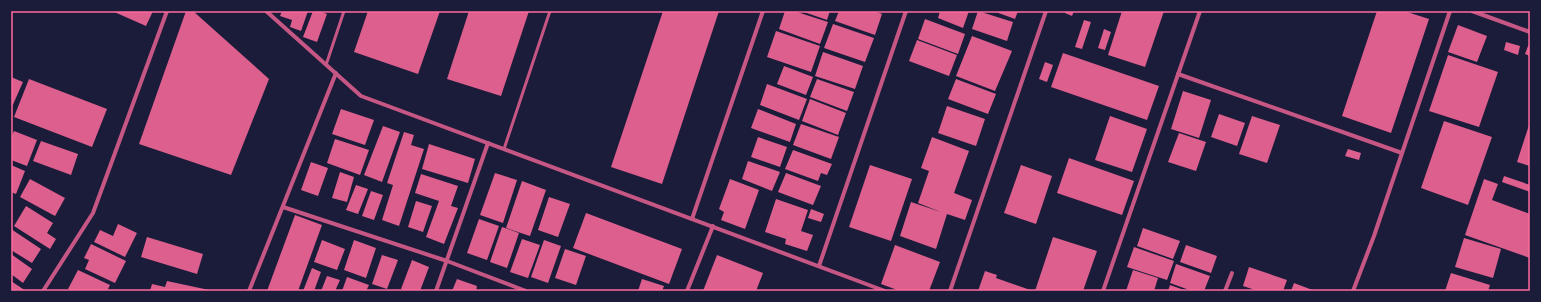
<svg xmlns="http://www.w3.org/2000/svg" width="1541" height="302" viewBox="0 0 1541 302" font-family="Montserrat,sans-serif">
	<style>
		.building { fill: #dd5f8e }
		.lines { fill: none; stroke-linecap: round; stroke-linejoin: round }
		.service { stroke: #c65784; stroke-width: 3 }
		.minor { stroke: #c65784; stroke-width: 4 }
		.neatline { fill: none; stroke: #ff6b9d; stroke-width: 1.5 }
	</style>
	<rect width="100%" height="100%" fill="#1b1b3a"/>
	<g class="building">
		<polygon points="112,11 153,11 146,26"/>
		<polygon points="186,11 193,11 269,79 231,175 139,144"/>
		<polygon points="282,11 308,11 301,31 290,27 292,20 280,16"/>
		<polygon points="313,11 319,11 327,14 317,42 303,37"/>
		<polygon points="368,11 440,11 418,74 354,52"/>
		<polygon points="469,11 529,11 501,96 447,79"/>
		<polygon points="663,11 719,11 662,184 611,167"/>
		<polygon points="785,11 794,11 828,22 820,44 779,29"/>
		<polygon points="801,11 830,11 827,20"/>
		<polygon points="839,11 874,11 882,14 875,35 835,21"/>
		<polygon points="940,11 969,11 963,28 938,18"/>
		<polygon points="978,11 1013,22 1007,41 972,29"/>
		<polygon points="993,11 1018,11 1015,19"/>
		<polygon points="1065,11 1074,11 1072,16 1065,13"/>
		<polygon points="1122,11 1164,11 1145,67 1108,55"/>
		<polygon points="1377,11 1404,11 1429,19 1391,133 1342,116"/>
		<polygon points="925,19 965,34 958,54 918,39"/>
		<polygon points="1084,20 1091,22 1082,49 1075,47"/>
		<polygon points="833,24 874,38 865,62 824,48"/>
		<polygon points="1458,25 1487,36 1477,62 1448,52"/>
		<polygon points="1104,29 1111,32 1105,50 1098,48"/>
		<polygon points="776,31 820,46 811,72 767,57"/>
		<polygon points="972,36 1012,51 995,91 956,76"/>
		<polygon points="917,40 957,55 949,76 909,61"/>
		<polygon points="1506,42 1520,46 1518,55 1504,50"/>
		<polygon points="1528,46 1530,46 1530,56 1525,54"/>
		<polygon points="823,52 863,66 855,89 815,76"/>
		<polygon points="1063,53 1159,86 1147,120 1051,87"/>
		<polygon points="1448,55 1498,72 1479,127 1429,111"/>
		<polygon points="1045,62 1053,65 1047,82 1039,79"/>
		<polygon points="784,66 813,77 806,95 777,84"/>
		<polygon points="11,77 23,82 11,109"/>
		<polygon points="29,79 107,109 92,147 14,117"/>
		<polygon points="817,79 854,92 847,111 810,97"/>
		<polygon points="956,79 996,94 988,114 948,99"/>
		<polygon points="767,84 807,99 799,120 760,105"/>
		<polygon points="1183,91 1211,100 1199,138 1171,129"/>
		<polygon points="810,99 846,113 838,135 802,121"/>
		<polygon points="947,106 985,119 976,146 938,133"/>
		<polygon points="341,109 374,120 365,145 332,134"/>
		<polygon points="758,109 796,124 790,142 751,128"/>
		<polygon points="1219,114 1245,123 1237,146 1211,137"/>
		<polygon points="1110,116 1147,129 1132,172 1095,160"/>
		<polygon points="1252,116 1280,125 1267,163 1239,154"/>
		<polygon points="1444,121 1492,137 1468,205 1421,188"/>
		<polygon points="1530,122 1530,166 1517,162"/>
		<polygon points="801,124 839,137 831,159 793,145"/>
		<polygon points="383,126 400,132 382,182 364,175"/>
		<polygon points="14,131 37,140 27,166 11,160 11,138"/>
		<polygon points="404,132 414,135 411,145 424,149 399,226 382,220 393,185 387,183"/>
		<polygon points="1179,133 1206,142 1196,171 1168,162"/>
		<polygon points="758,137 787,147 780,167 751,157"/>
		<polygon points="932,137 969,151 954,193 972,200 965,220 947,214 936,249 900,236 911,202 941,212 918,203 929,171 921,168"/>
		<polygon points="335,139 369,150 360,175 327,163"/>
		<polygon points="41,141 78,154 71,175 33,161"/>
		<polygon points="429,144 475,159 468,183 422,169"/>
		<polygon points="1348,149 1361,153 1359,160 1345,156"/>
		<polygon points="793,150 832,164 827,175 821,173 818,181 785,169"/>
		<polygon points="1069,158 1134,181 1122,215 1057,193"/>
		<polygon points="748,161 780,172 772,191 742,179"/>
		<polygon points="311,162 328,168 318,196 301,190"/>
		<polygon points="11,165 25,171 16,194 11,192"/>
		<polygon points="870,165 912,179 891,241 849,227"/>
		<polygon points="1021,165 1052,176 1036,224 1004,213"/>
		<polygon points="340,172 354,177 347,202 332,198"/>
		<polygon points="495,173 517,180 503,223 480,215"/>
		<polygon points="786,173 821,186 813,205 778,192"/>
		<polygon points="421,174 458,186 451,206 458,208 444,244 426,237 439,201 415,193"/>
		<polygon points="1504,176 1530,185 1530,192 1502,182"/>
		<polygon points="30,179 65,198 55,216 20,197"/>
		<polygon points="730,179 759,190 745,229 721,220 724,212 719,209"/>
		<polygon points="1484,179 1498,184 1492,200 1530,214 1530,258 1465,235"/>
		<polygon points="522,181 546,190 530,236 506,228"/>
		<polygon points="356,185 368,189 358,214 346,210"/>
		<polygon points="371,191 383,195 374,220 362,216"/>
		<polygon points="549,197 570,204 558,237 538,230"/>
		<polygon points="776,199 808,210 801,231 813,235 807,251 785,244 786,239 765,232"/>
		<polygon points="416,201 432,206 423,232 408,227"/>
		<polygon points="26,206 53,223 47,233 56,239 50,249 14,226"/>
		<polygon points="811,209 824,214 821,222 808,218"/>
		<polygon points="586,213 682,249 669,284 573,248"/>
		<polygon points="295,215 322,225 298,291 267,291"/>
		<polygon points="479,219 499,226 487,260 467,253"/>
		<polygon points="118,224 137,233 125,257 94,242 100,230 113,236"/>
		<polygon points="502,227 519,233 507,268 490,262"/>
		<polygon points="1143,228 1180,241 1173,259 1137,246"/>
		<polygon points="11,229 41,249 32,263 11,250"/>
		<polygon points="147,237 203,254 197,274 141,257"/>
		<polygon points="1053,237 1097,251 1083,291 1035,291"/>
		<polygon points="1464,238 1501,249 1493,278 1455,267"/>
		<polygon points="522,239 540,245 528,278 510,272"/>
		<polygon points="322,240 345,249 337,270 314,262"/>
		<polygon points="354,240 376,248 366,278 344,270"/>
		<polygon points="544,240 561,246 548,283 531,277"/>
		<polygon points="91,244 126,261 115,283 85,269 89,260 84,258"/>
		<polygon points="895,245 940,262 929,291 900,291 881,284"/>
		<polygon points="1186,245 1217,256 1211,273 1180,262"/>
		<polygon points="1134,247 1174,261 1167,280 1127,267"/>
		<polygon points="565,249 586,256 576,285 555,278"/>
		<polygon points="11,254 32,269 23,283 11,274"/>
		<polygon points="382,255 398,260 387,289 372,284"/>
		<polygon points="717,255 763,273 756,291 703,291"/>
		<polygon points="412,260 429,267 420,291 406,291 401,289"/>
		<polygon points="1176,264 1210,276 1204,291 1192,291 1170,283"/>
		<polygon points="1249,267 1287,280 1283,291 1258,291 1243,286"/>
		<polygon points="312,268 321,272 314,291 303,291"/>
		<polygon points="78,270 110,285 107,291 73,291 68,289"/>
		<polygon points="1133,270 1158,278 1154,291 1126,291"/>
		<polygon points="985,271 997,275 996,278 1033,291 978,291"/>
		<polygon points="1451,273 1490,285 1488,291 1445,291"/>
		<polygon points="327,276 340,280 335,291 321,291"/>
		<polygon points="347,277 369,285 366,291 342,291"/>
		<polygon points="457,279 477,286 476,291 452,291"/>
		<polygon points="642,279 664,286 662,291 638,291"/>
		<polygon points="11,281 26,291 11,291"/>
		<polygon points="167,281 209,290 209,291 150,291 152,284 165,287"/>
		<polygon points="1294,283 1315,291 1291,291"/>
		<polygon points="1170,285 1187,291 1168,291"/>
	</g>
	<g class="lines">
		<g class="service">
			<polyline points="326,65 344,11"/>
			<polyline points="504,149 550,11"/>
		</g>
		<g class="minor">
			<polyline points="266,11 361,96 885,291"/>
			<polyline points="1472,11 1530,32"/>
			<polyline points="1178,74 1402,153"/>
			<polyline points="283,207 447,261 526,291"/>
			<polyline points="692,219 763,11"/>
			<polyline points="819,266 906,11"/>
			<polyline points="43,291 93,213 167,11"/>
			<polyline points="249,291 336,73"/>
			<polyline points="436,291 488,143"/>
			<polyline points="687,291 713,226"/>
			<polyline points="950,291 1046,11"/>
			<polyline points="1103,291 1200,11"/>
			<polyline points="1225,291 1232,273"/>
			<polyline points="1353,291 1374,236 1450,11"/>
		</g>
	</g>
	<rect width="1541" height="302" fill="none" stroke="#1b1b3a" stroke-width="24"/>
	<rect x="12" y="12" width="1517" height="278" class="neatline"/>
</svg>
